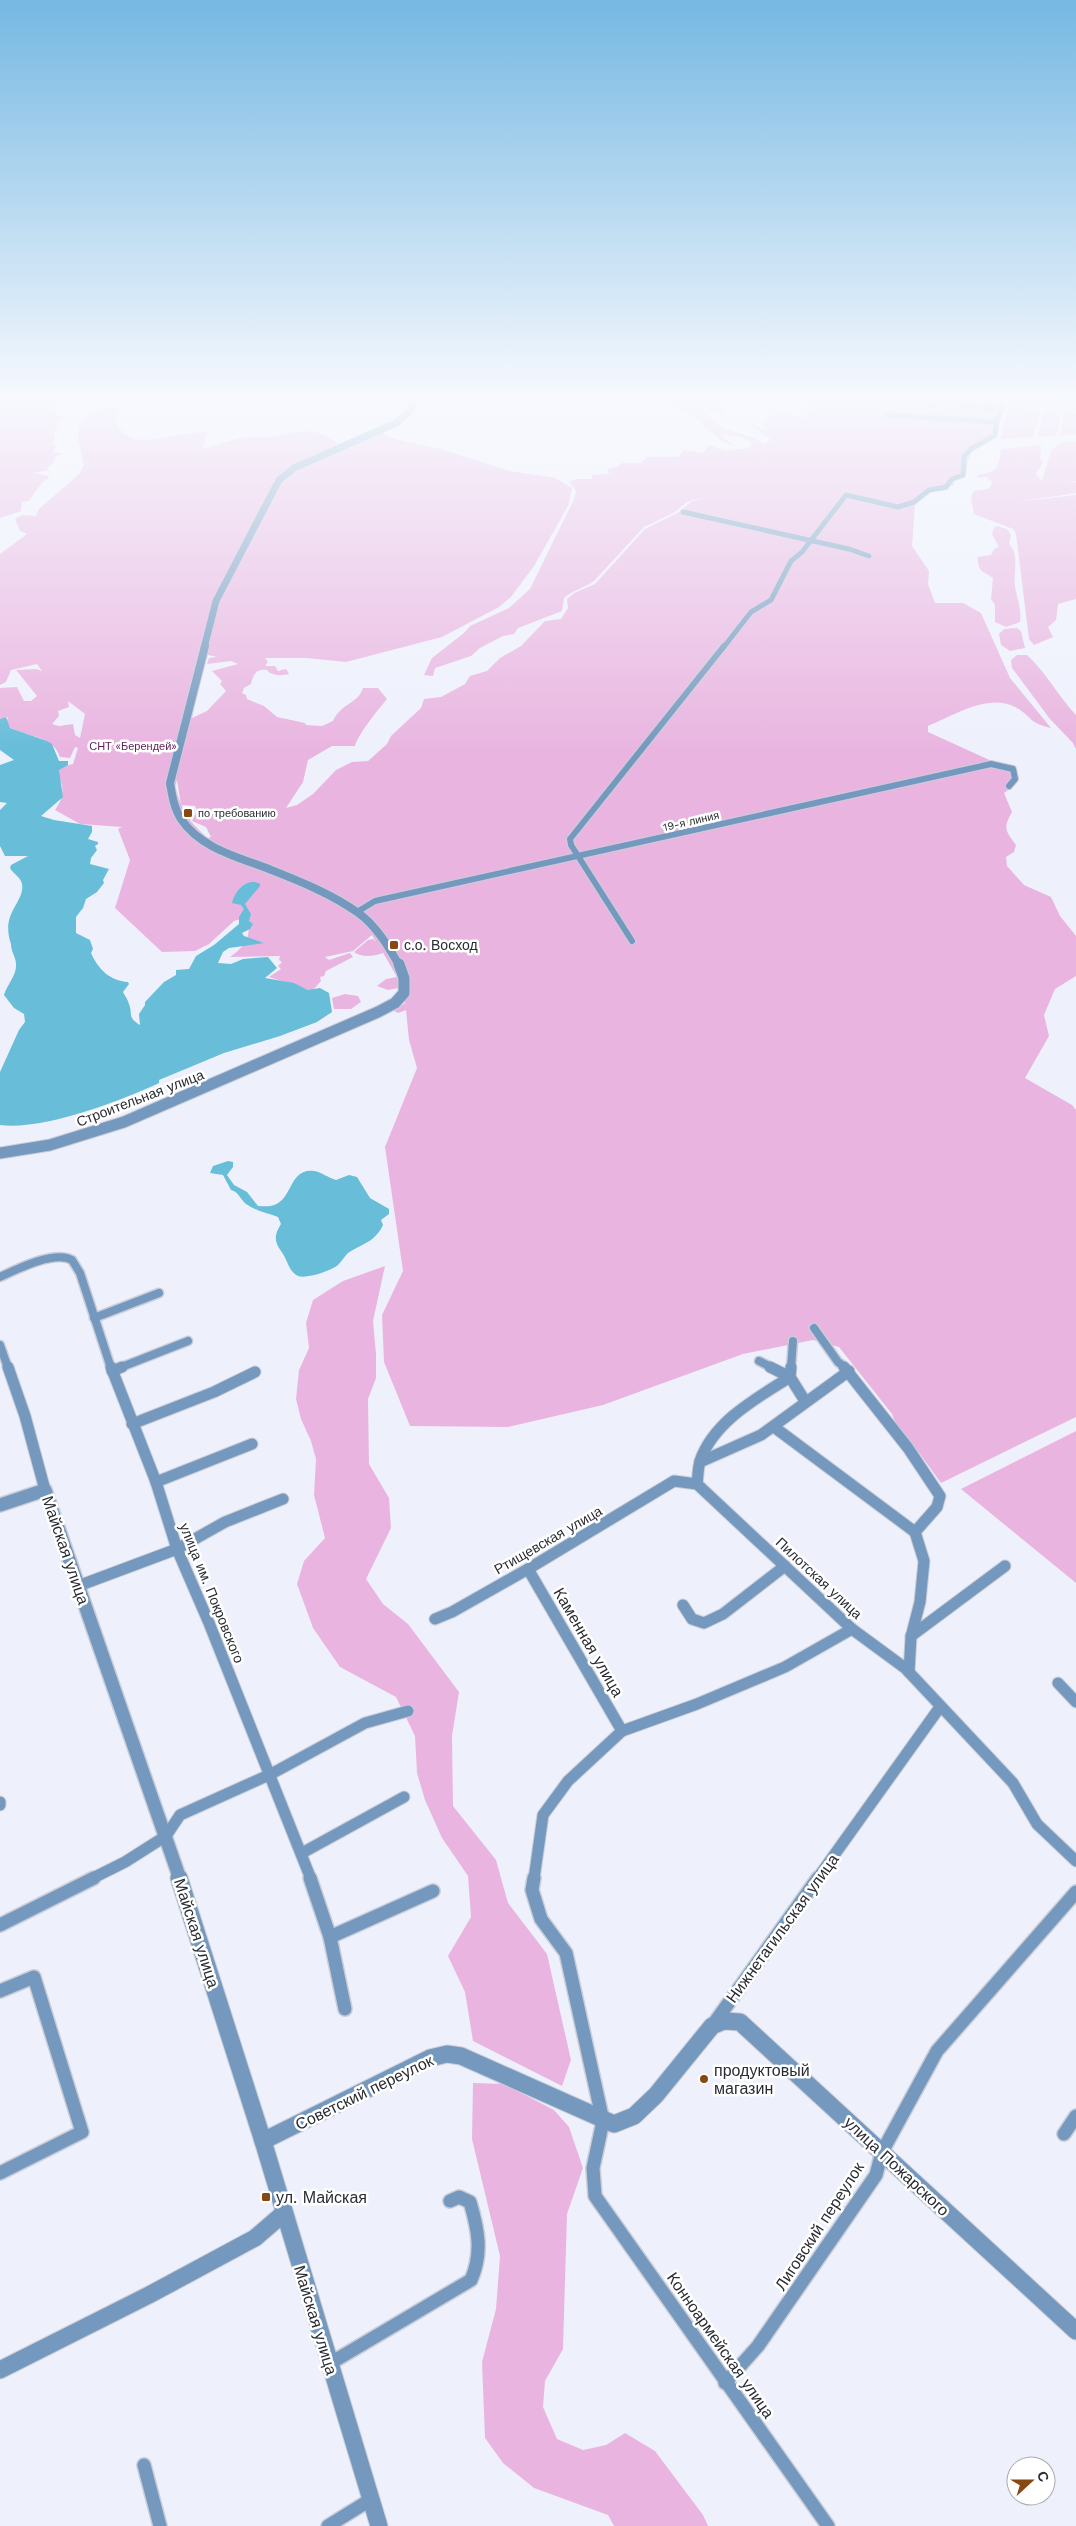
<svg xmlns="http://www.w3.org/2000/svg" width="1076" height="2526" viewBox="0 0 1076 2526" font-family="'Work Sans',sans-serif">
	<style>
		.green { fill: #e9b5e0; fill-rule: evenodd }
		.water { fill: #68bdd9 }
		.lines { fill: none; stroke-linecap: round; stroke-linejoin: round }
		.minor-far4-casing { stroke: #cbced8; stroke-width: 6 }
		.minor-far3-casing { stroke: #cbced8; stroke-width: 8 }
		.minor-far2-casing { stroke: #cbced8; stroke-width: 11 }
		.minor-far1-casing { stroke: #cbced8; stroke-width: 13 }
		.minor-casing { stroke: #cbced8; stroke-width: 16 }
		.tertiary-far4-casing { stroke: #cbced8; stroke-width: 8 }
		.tertiary-far3-casing { stroke: #cbced8; stroke-width: 10 }
		.tertiary-far2-casing { stroke: #cbced8; stroke-width: 13 }
		.tertiary-far1-casing { stroke: #cbced8; stroke-width: 16 }
		.tertiary-casing { stroke: #cbced8; stroke-width: 19 }
		.minor-far4 { stroke: #7599be; stroke-width: 5 }
		.minor-far3 { stroke: #7599be; stroke-width: 6 }
		.minor-far2 { stroke: #7599be; stroke-width: 8 }
		.minor-far1 { stroke: #7599be; stroke-width: 11 }
		.minor { stroke: #7599be; stroke-width: 13 }
		.tertiary-far4 { stroke: #7599be; stroke-width: 7 }
		.tertiary-far3 { stroke: #7599be; stroke-width: 8 }
		.tertiary-far2 { stroke: #7599be; stroke-width: 11 }
		.tertiary-far1 { stroke: #7599be; stroke-width: 13 }
		.tertiary { stroke: #7599be; stroke-width: 17 }
		.poi-dot { fill: #884812; stroke: #fff; stroke-width: 2 }
		.labels { text-anchor: middle; stroke-width: 5; stroke-linejoin: round; paint-order: stroke }
		.far-park-label { font-size: 11px; fill: #5f1d59; stroke: #fff }
		.far-poi-label { font-size: 11px; fill: #2a2c33; stroke: #fff; text-anchor: start }
		.far-street-label { font-size: 11px; fill: #2a2c33; stroke: #fff }
		.poi-label { font-size: 14px; fill: #2a2c33; stroke: #fff; text-anchor: start }
		.street-label { font-size: 14px; fill: #2a2c33; stroke: #fff }
		.near-street-label { font-size: 16px; fill: #2a2c33; stroke: #fff }
		.near-poi-label { font-size: 16px; fill: #2a2c33; stroke: #fff; text-anchor: start }
	</style>
	<rect width="100%" height="100%" fill="#eef1fc"/>
	<g class="green">
		<polygon points="2,397 61,397 62,400 54,405 57,416 65,416 55,426 58,427 53,433 55,435 53,444 56,447 53,452 62,454 55,457 53,463 47,468 49,470 33,473 49,476 48,479 42,482 29,501 22,502 21,511 0,518 0,404"/>
		<path d="M 669,397 L 730,399 L 718,401 L 726,412 L 719,413 L 706,409 L 702,411 L 724,429 L 753,437 L 764,444 L 771,440 L 748,423 C 757,424 761,429 769,431 L 761,423 L 778,412 L 803,418 L 810,415 L 789,404 L 811,411 L 812,408 L 805,404 L 808,402 L 798,397 L 1076,397 L 1076,410 L 1005,406 L 998,402 L 998,399 L 1012,398 L 996,399 L 997,404 L 1004,407 L 995,436 C 977,445 967,451 967,472 L 954,481 L 954,485 L 932,492 L 915,504 L 912,546 L 929,571 L 928,584 L 935,603 L 963,603 L 981,613 L 1010,678 L 1051,728 C 1028,723 1032,716 1015,707 C 988,693 953,716 928,726 L 928,732 L 996,763 L 1014,768 L 1019,778 L 1015,785 L 1004,793 L 1012,812 C 1003,828 1005,830 1016,845 L 1014,852 L 1006,857 L 1007,866 L 1024,885 L 1051,897 L 1060,916 L 1076,936 L 1076,976 L 1055,989 L 1044,1015 L 1049,1036 L 1025,1078 L 1072,1105 L 1076,1110 L 1076,1417 L 941,1483 L 920,1454 L 900,1434 L 892,1414 L 839,1347 L 813,1340 L 743,1354 L 603,1405 L 508,1427 L 410,1426 L 384,1362 L 382,1315 L 403,1271 L 385,1147 L 417,1068 L 409,1040 L 406,1010 L 398,1013 L 394,1011 L 405,1003 L 399,983 L 398,988 L 388,990 L 377,986 L 386,979 L 397,977 L 378,944 L 383,953 C 376,956 361,958 354,952 L 368,940 L 373,939 L 376,942 L 372,935 L 353,951 L 325,957 L 329,960 L 350,953 L 353,957 L 326,971 L 324,976 L 320,977 L 321,981 L 312,991 L 269,977 L 281,969 L 278,966 L 282,962 L 279,960 L 280,956 L 230,957 C 246,945 251,938 248,917 L 234,921 L 209,944 L 195,951 L 162,952 L 115,908 L 130,860 L 118,829 L 122,827 L 80,824 L 55,810 C 64,798 65,786 57,773 L 61,767 L 73,764 L 78,748 L 75,747 L 70,758 L 60,757 C 52,733 24,738 6,725 L 8,717 L 0,719 L 0,688 L 17,687 L 24,701 L 31,701 L 37,696 L 16,670 L 36,669 L 42,671 L 37,664 L 11,670 L 6,682 L 0,685 L 0,554 L 27,534 L 20,531 L 15,519 L 22,515 L 36,516 L 39,509 L 79,474 L 84,465 L 78,439 L 80,421 C 95,410 103,404 122,408 L 114,418 C 118,428 124,436 135,439 C 150,443 187,431 208,432 L 202,449 C 216,445 232,439 247,437 C 253,436 260,438 266,437 C 298,433 315,422 343,448 L 383,433 L 395,439 L 441,449 L 510,471 L 555,478 L 572,488 L 568,506 L 534,566 L 511,597 L 499,607 L 442,637 L 346,662 L 307,658 L 265,658 L 268,662 L 265,666 L 275,666 L 278,671 L 286,669 L 289,674 C 283,676 271,676 267,670 C 256,668 253,675 251,684 L 244,688 L 242,693 L 246,695 L 247,699 L 264,706 L 277,717 L 305,723 L 306,725 L 322,726 L 333,721 C 341,703 358,704 363,688 L 378,688 L 387,699 C 378,710 358,734 355,746 L 332,746 L 308,760 L 303,782 L 286,808 L 297,805 L 313,794 L 336,770 L 352,762 L 368,761 L 387,744 L 391,736 L 421,708 L 424,699 L 441,697 L 465,684 L 470,676 L 487,671 L 500,658 L 521,646 L 545,621 L 561,619 L 568,608 L 567,599 L 574,593 L 595,584 L 645,529 L 679,512 L 691,502 L 706,497 L 687,502 L 675,512 L 644,527 L 594,581 C 584,588 573,590 564,598 L 562,611 L 518,628 L 514,634 L 503,636 L 480,648 L 471,656 L 435,668 L 433,676 L 424,675 L 432,658 L 464,633 L 470,626 L 509,608 L 530,589 L 574,499 L 576,491 L 569,482 L 576,479 L 592,479 L 592,475 L 609,474 L 608,469 L 617,467 L 622,463 L 641,463 L 647,457 L 678,457 L 684,450 L 703,453 L 709,445 L 725,451 L 750,448 L 751,443 C 744,437 728,433 720,435 L 735,446 L 722,442 L 694,417 L 672,404 ZM 208,655 L 217,657 L 209,658 L 207,664 L 231,661 L 238,664 L 212,671 L 222,681 L 220,684 L 226,691 L 207,711 L 192,718 L 198,685 ZM 68,701 L 85,714 L 80,738 L 75,735 L 73,724 L 59,726 L 52,724 L 59,716 L 58,711 L 69,707 ZM 177,780 L 181,805 L 195,806 L 197,811 L 192,821 L 206,827 L 211,837 L 208,838 C 188,821 182,811 175,786 Z"/>
		<polygon points="1007,408 1038,409 1040,412 1033,437 1001,439"/>
		<polygon points="1043,410 1054,410 1058,412 1060,421 1056,436 1038,437"/>
		<polygon points="1064,412 1076,412 1076,434 1060,436"/>
		<path d="M 1076,441 L 1076,481 L 1068,483 L 1076,482 L 1076,493 L 1016,502 L 1076,495 L 1076,599 L 1058,604 L 1056,620 L 1048,627 L 1053,637 L 1034,645 L 1029,639 L 1016,534 L 1013,529 L 974,514 L 971,498 L 974,491 L 989,489 L 992,482 L 987,477 L 977,478 L 978,475 C 999,472 998,468 1001,449 L 1041,445 L 1040,459 L 1043,462 L 1036,474 L 1042,481 L 1051,450 L 1063,442 Z"/>
		<path d="M 997,526 L 1007,529 L 1011,535 L 1009,544 C 1020,555 1013,573 1015,587 C 1017,598 1022,610 1020,622 L 1006,627 L 995,622 L 995,605 L 991,599 L 993,578 C 980,569 980,574 977,557 L 991,555 L 994,549 L 999,547 L 992,534 L 994,528 Z"/>
		<polygon points="1017,628 1021,631 1025,648 1010,651 1001,645 999,634 1004,629"/>
		<path d="M 1017,655 L 1027,655 C 1046,672 1058,696 1076,715 L 1076,749 L 1073,743 L 1050,719 L 1012,668 L 1011,660 Z"/>
		<polygon points="345,994 358,996 361,1002 351,1009 334,1009 332,998"/>
		<polygon points="385,1266 373,1321 376,1354 376,1378 368,1399 369,1464 389,1498 391,1528 366,1579 383,1604 408,1624 459,1692 452,1736 453,1806 496,1860 508,1903 547,1954 571,2060 562,2086 473,2041 465,1992 448,1956 471,1917 468,1876 442,1838 425,1800 417,1773 415,1736 396,1697 340,1667 313,1628 297,1584 304,1561 325,1538 314,1495 316,1459 311,1441 301,1419 296,1399 299,1370 309,1348 306,1323 313,1300 343,1281"/>
		<polygon points="1076,1431 1076,1583 961,1489"/>
		<polygon points="473,2083 504,2084 554,2110 569,2127 583,2168 567,2214 563,2349 545,2381 543,2407 557,2439 583,2450 606,2445 625,2433 655,2451 703,2515 708,2526 614,2526 608,2515 534,2488 503,2463 485,2438 482,2362 496,2309 500,2256 472,2139"/>
	</g>
	<g class="water">
		<path d="M 6,717 L 10,728 L 47,741 L 52,744 L 59,761 L 68,761 L 68,765 L 59,770 L 63,797 L 41,816 L 54,820 L 92,826 L 92,832 L 88,839 L 98,842 L 98,844 L 95,846 L 97,850 L 91,858 L 90,864 L 109,869 L 103,880 L 104,883 L 97,892 L 86,899 L 83,908 L 76,917 L 76,933 L 90,940 L 93,949 L 91,953 C 98,969 110,981 128,982 L 129,984 L 123,992 C 125,996 128,1000 129,1004 C 133,1015 127,1017 140,1025 L 139,1014 L 145,1005 L 145,1002 L 164,982 L 176,975 L 176,970 L 189,969 L 196,956 L 214,945 L 239,924 L 239,917 L 244,909 L 241,905 L 232,903 C 235,890 248,877 260,884 L 260,886 L 245,904 L 251,914 L 249,921 L 253,924 L 250,929 L 242,933 L 244,936 L 264,943 L 229,948 L 223,952 L 218,963 L 231,964 L 243,959 L 268,957 L 277,968 L 265,978 L 294,983 L 308,990 L 320,988 L 329,993 L 332,1012 L 317,1022 L 280,1036 L 224,1053 L 159,1080 L 159,1083 C 121,1101 41,1131 0,1125 L 0,1072 L 19,1030 L 25,1022 L 24,1014 L 14,1008 L 4,995 C 7,985 17,975 16,964 C 16,957 11,952 11,944 C 0,912 25,903 22,884 C 21,877 13,874 10,868 L 11,865 L 28,856 L 5,856 L 0,846 L 0,810 L 7,803 L 0,802 L 0,765 L 14,760 L 0,750 L 0,719 Z"/>
		<path d="M 228,1161 L 233,1162 L 233,1167 L 227,1175 L 234,1185 L 247,1192 L 258,1206 C 263,1206 270,1207 274,1205 C 293,1199 289,1168 314,1171 C 321,1172 329,1178 336,1180 L 349,1175 L 357,1177 L 370,1198 L 389,1209 L 389,1214 L 381,1220 L 383,1225 C 374,1243 363,1243 348,1253 C 344,1257 342,1261 338,1265 C 331,1271 306,1279 298,1276 C 288,1271 288,1260 281,1251 C 274,1241 274,1235 281,1224 L 278,1217 C 267,1213 256,1211 246,1204 C 240,1199 239,1192 231,1190 L 223,1175 L 210,1173 L 213,1166 Z"/>
	</g>
	<g class="lines">
		<g class="minor-far4-casing">
			<g id="minor-far4">
				<polyline points="416,397 415,401 436,397"/>
				<polyline points="963,397 964,407 992,409 990,397"/>
				<polyline points="1010,397 1076,402"/>
				<polyline points="906,402 935,405 935,397"/>
				<polyline points="875,403 880,400 906,402 906,397"/>
				<polyline points="886,415 996,422 1002,407 993,407"/>
				<polyline points="683,512 849,549 869,556"/>
				<polyline points="723,648 751,612 771,600 791,561 802,552 846,495 898,507 914,502 929,490 946,487 952,479 963,475 964,456 971,449 995,435 996,422"/>
			</g>
		</g>
		<g class="minor-far3-casing">
			<g id="minor-far3">
				<polyline points="357,912 375,901 991,764 1013,769 1015,779 1009,786"/>
				<polyline points="632,941 571,845 570,839 724,646"/>
			</g>
		</g>
		<g class="minor-far2-casing">
			<g id="minor-far2">
				<path d="M 0,1277 C 17,1269 55,1250 72,1260 L 80,1273 L 111,1368"/>
				<polyline points="94,1318 159,1293"/>
				<polyline points="814,1328 838,1362 846,1368"/>
				<polyline points="0,1345 8,1368"/>
				<polyline points="759,1361 773,1368"/>
				<polyline points="119,1368 188,1341"/>
				<polyline points="791,1368 793,1341"/>
			</g>
		</g>
		<g class="minor-far1-casing">
			<g id="minor-far1">
				<polyline points="8,1367 25,1416 45,1490"/>
				<polyline points="111,1367 156,1482 177,1549 209,1623 311,1879"/>
				<polyline points="770,1367 790,1377"/>
				<polyline points="791,1367 790,1377 805,1401"/>
				<polyline points="844,1367 908,1448 940,1496 937,1507 915,1532 924,1561 920,1602 911,1637 909,1672"/>
				<polyline points="112,1371 122,1367"/>
				<polyline points="132,1424 214,1392 255,1372"/>
				<polyline points="774,1427 915,1532"/>
				<polyline points="700,1462 761,1435 849,1371"/>
				<polyline points="156,1482 252,1444"/>
				<path d="M 697,1484 C 698,1476 698,1468 700,1461 C 714,1421 757,1398 790,1377"/>
				<polyline points="528,1569 622,1731"/>
				<polyline points="78,1586 177,1549 225,1522 283,1499"/>
				<polyline points="683,1605 692,1619 704,1623 723,1614 785,1566"/>
				<polyline points="435,1619 452,1612 528,1569 674,1481 697,1484 852,1629 905,1668 1013,1783 1037,1824 1076,1861"/>
				<polyline points="911,1636 1005,1566"/>
				<polyline points="1058,1683 1076,1702"/>
				<polyline points="0,1802 0,1805"/>
				<polyline points="302,1853 404,1797"/>
				<polyline points="91,1879 125,1862 166,1836 180,1815 271,1774 365,1723 408,1711"/>
				<polyline points="534,1879 543,1815 568,1781 622,1731 697,1704 785,1667 852,1629"/>
				<polyline points="817,1879 940,1707"/>
			</g>
		</g>
		<g class="minor-casing">
			<g id="minor">
				<polyline points="310,1878 330,1937 345,2009"/>
				<polyline points="534,1878 532,1890 541,1919 566,1953 603,2121 593,2168 595,2196 828,2526"/>
				<polyline points="0,1925 94,1878"/>
				<polyline points="330,1937 433,1891"/>
				<polyline points="0,1991 34,1977 82,2132 0,2173"/>
				<polyline points="715,2022 818,1878"/>
				<polyline points="1064,2134 1076,2116"/>
				<path d="M 329,2364 L 471,2280 C 483,2253 478,2229 470,2202 L 459,2197 L 450,2201"/>
				<polyline points="725,2383 758,2346 876,2175 882,2152 937,2051 1076,1892"/>
				<polyline points="144,2465 160,2526"/>
				<polyline points="328,2526 370,2500"/>
			</g>
		</g>
		<g class="tertiary-far4-casing">
			<polyline id="tertiary-far4" points="204,648 216,601 279,480 294,468 396,423 408,413 415,401"/>
		</g>
		<g class="tertiary-far3-casing">
			<path id="tertiary-far3" d="M 205,646 L 170,783 C 172,795 174,808 181,819 C 200,848 238,857 269,869 C 299,881 330,893 357,912 C 376,925 388,946 399,965"/>
		</g>
		<g class="tertiary-far2-casing">
			<polyline id="tertiary-far2" points="0,1153 50,1145 124,1122 378,1012 395,1003 404,993 404,978 399,964"/>
		</g>
		<g class="tertiary-far1-casing">
			<polyline id="tertiary-far1" points="0,1505 45,1490 180,1879"/>
		</g>
		<g class="tertiary-casing">
			<g id="tertiary">
				<polyline points="179,1878 263,2141 379,2526"/>
				<polyline points="263,2141 430,2058 447,2054 461,2056 614,2124 634,2116 656,2095 712,2026 724,2021 740,2022 1076,2331"/>
				<polyline points="0,2370 149,2295 255,2238 284,2213"/>
			</g>
		</g>
		<use href="#minor-far4" class="minor-far4"/>
		<use href="#minor-far3" class="minor-far3"/>
		<use href="#minor-far2" class="minor-far2"/>
		<use href="#minor-far1" class="minor-far1"/>
		<use href="#minor" class="minor"/>
		<use href="#tertiary-far4" class="tertiary-far4"/>
		<use href="#tertiary-far3" class="tertiary-far3"/>
		<use href="#tertiary-far2" class="tertiary-far2"/>
		<use href="#tertiary-far1" class="tertiary-far1"/>
		<use href="#tertiary" class="tertiary"/>
	</g>
	<linearGradient id="sky" x2="0" y2="1"><stop stop-color="#75b8e2"/><stop offset="0.53" stop-color="#f7f9fe"/><stop offset="1" stop-color="#f7f9fe" stop-opacity="0"/></linearGradient>
	<rect width="1076" height="750" fill="url(#sky)"/>
	<g class="poi-dot">
		<rect x="183" y="808" width="10" height="10" rx="2.5"/>
		<rect x="389" y="940" width="10" height="10" rx="2.5"/>
		<circle cx="704" cy="2079" r="5"/>
		<rect x="261" y="2192" width="10" height="10" rx="2.5"/>
	</g>
	<g class="labels">
		<g class="far-park-label">
			<text x="133" y="750">СНТ «Берендей»</text>
		</g>
		<g class="far-poi-label">
			<text x="198" y="817">по требованию</text>
		</g>
		<g class="far-street-label">
			<text transform="translate(691 821) rotate(-13)" y="4">19-я линия</text>
		</g>
		<g class="poi-label">
			<text x="404" y="950">с.о. Восход</text>
		</g>
		<g class="street-label">
			<text transform="translate(140 1098) rotate(-21)" y="5">Строительная улица</text>
			<text transform="translate(548 1540) rotate(-30)" y="5">Ртищевская улица</text>
			<text transform="translate(819 1578) rotate(43)" y="5">Пилотская улица</text>
			<text transform="translate(212 1593) rotate(68)" y="5">улица им. Покровского</text>
		</g>
		<g class="near-street-label">
			<text transform="translate(66 1550) rotate(71)" y="6">Майская улица</text>
			<text transform="translate(589 1642) rotate(60)" y="6">Каменная улица</text>
			<text transform="translate(782 1928) rotate(-54)" y="6">Нижнетагильская улица</text>
			<text transform="translate(197 1933) rotate(72)" y="6">Майская улица</text>
			<text transform="translate(364 2092) rotate(-26)" y="6">Советский переулок</text>
			<text transform="translate(897 2166) rotate(43)" y="6">улица Пожарского</text>
			<text transform="translate(819 2226) rotate(-57)" y="6">Лиговский переулок</text>
			<text transform="translate(316 2320) rotate(73)" y="6">Майская улица</text>
			<text transform="translate(721 2345) rotate(55)" y="6">Конноармейская улица</text>
		</g>
		<g class="near-poi-label">
			<text x="714" y="2076">продуктовый<tspan x="714" dy="18">магазин</tspan></text>
			<text x="276" y="2203">ул. Майская</text>
		</g>
	</g>
	<g transform="translate(1031 2481) rotate(69)"><circle r="24" fill="#ffffff" stroke="#aaabad"/>
	<path d="M0-4L9 19L0 12L-9 19Z" fill="#884812"/>
	<text y="-8" font-size="14" font-weight="bold" text-anchor="middle" fill="#2a2c33">С</text>
	</g>
</svg>
